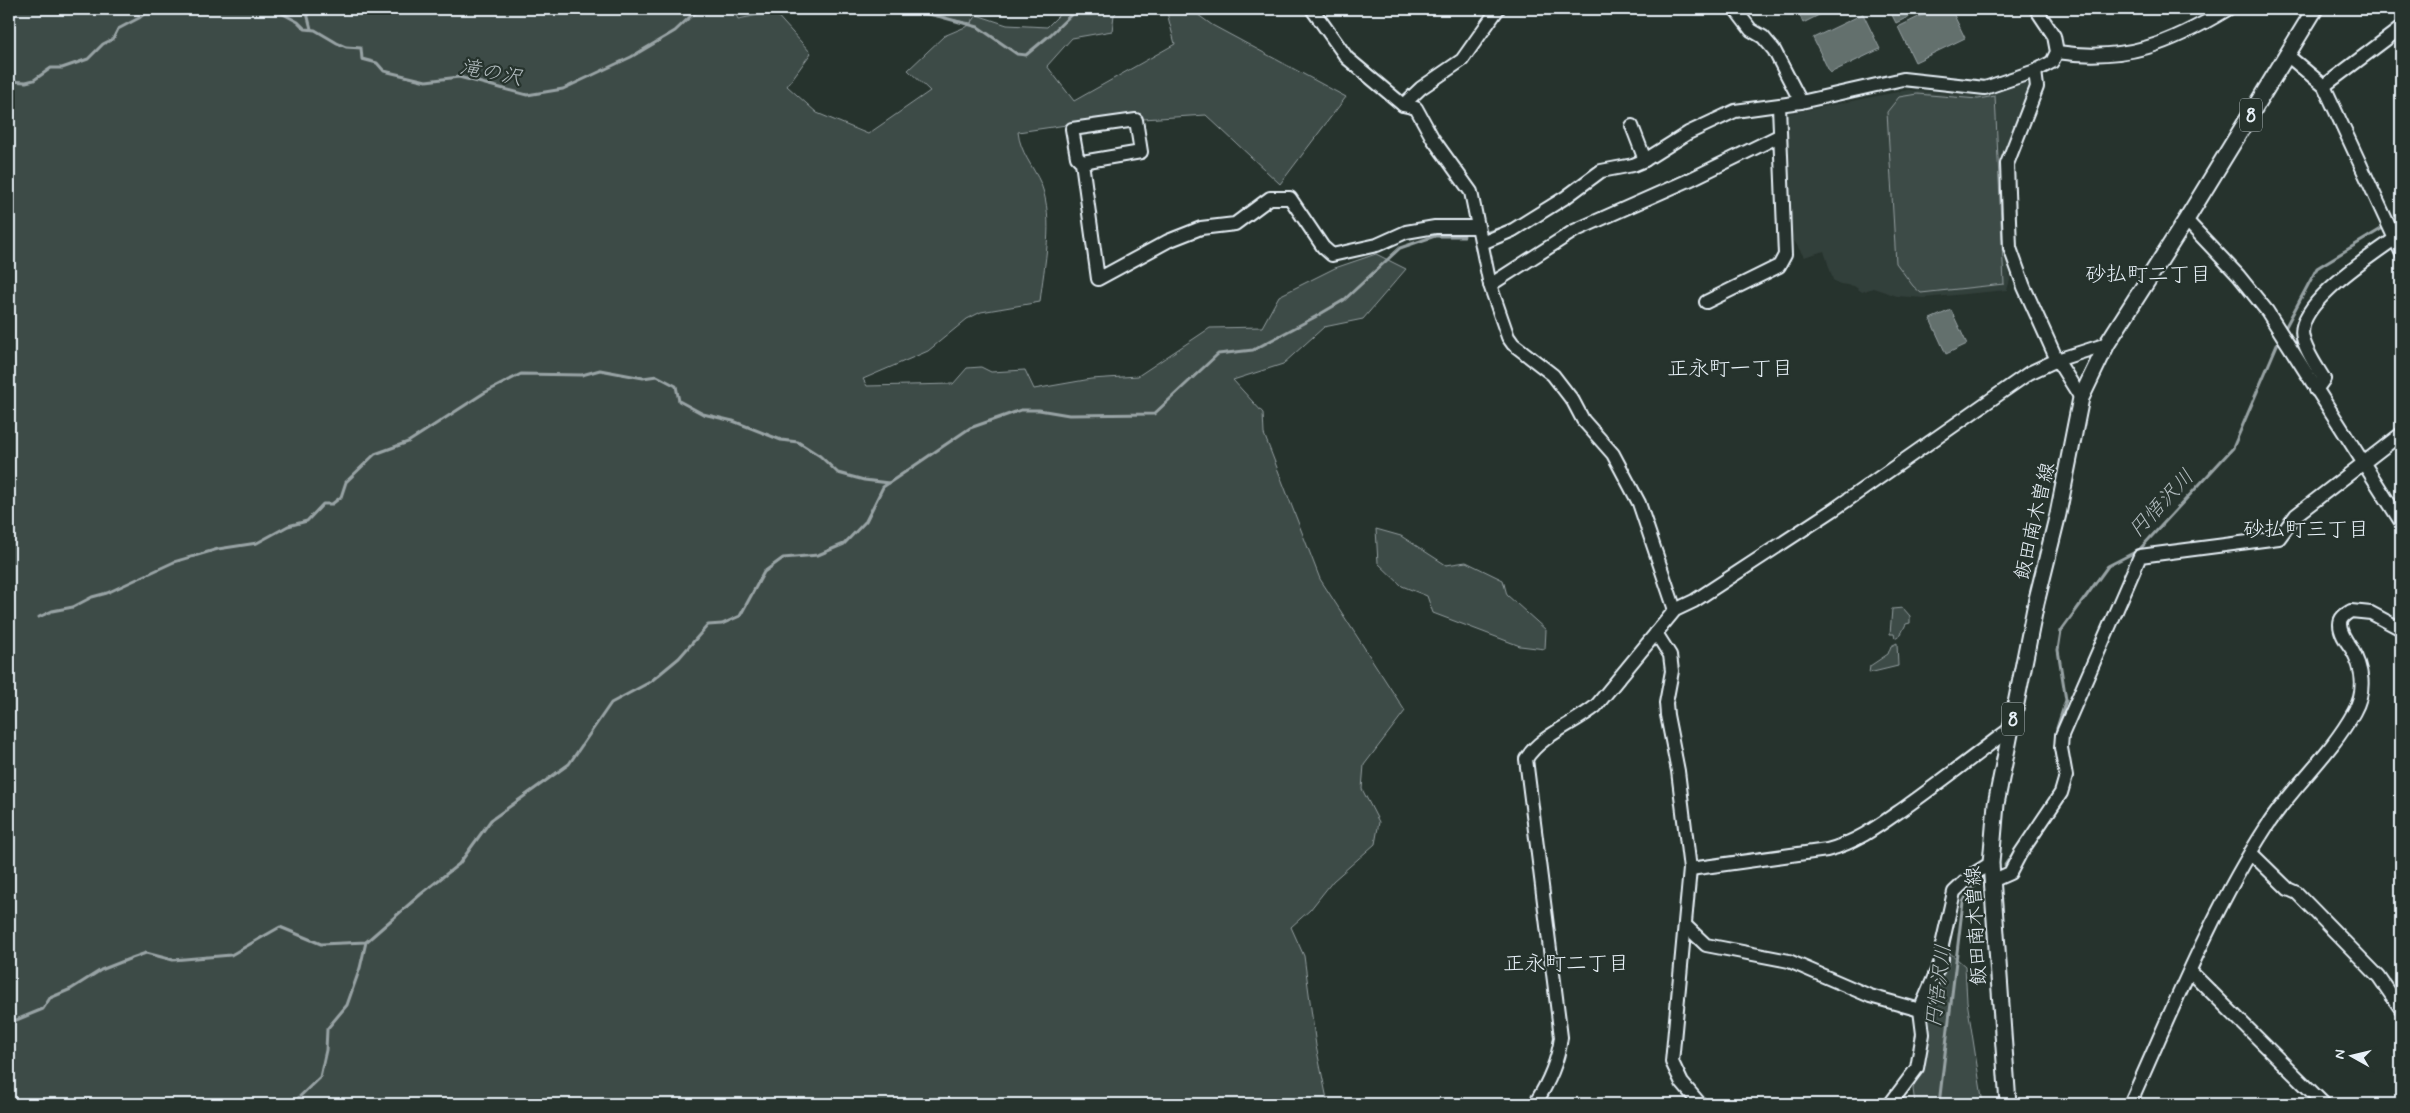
<svg xmlns="http://www.w3.org/2000/svg" width="2410" height="1113" viewBox="0 0 2410 1113" font-family="Mynerve,'Klee One',sans-serif">
	<style>
		.built { fill: #333f3a }
		.green { fill: #3e4b47; stroke: #939ea0 }
		.water { fill: #636f6d; stroke: #98a3a5 }
		.lines { fill: none; stroke-linecap: round; stroke-linejoin: round }
		.stream { stroke: #98a3a5; stroke-width: 3 }
		.minor-casing { stroke: #e8f1f8; stroke-width: 16 }
		.major-casing { stroke: #e8f1f8; stroke-width: 19 }
		.minor { stroke: #26332d; stroke-width: 12 }
		.major { stroke: #26332d; stroke-width: 15 }
		.labels { text-anchor: middle; stroke-width: 4.5; stroke-linejoin: round; paint-order: stroke }
		.shield { fill: #26332d; stroke: #aeb8bb; stroke-width: 1 }
		.shield-label { font-size: 19px; font-weight: bold; fill: #e8f1f8 }
		.street-label { font-size: 20px; fill: #e8f1f8; stroke: #26332d }
		.water-label { font-size: 21px; font-style: italic; fill: #b3bdc0; stroke: #26332d }
		.neighbourhood-label { font-size: 21px; fill: #e8f1f8; stroke: #26332d }
	</style>
	<rect width="100%" height="100%" fill="#26332d"/>
	<filter id="ink" filterUnits="userSpaceOnUse"><feTurbulence type="fractalNoise" baseFrequency=".02" numOctaves="2"/><feDisplacementMap in="SourceGraphic" scale="10" xChannelSelector="R" yChannelSelector="G"/><feConvolveMatrix kernelMatrix="1 2 1 2 8 2 1 2 1" color-interpolation-filters="sRGB"/></filter>
	<g filter="url(#ink)">
		<polygon class="built" points="2024,83 2032,87 2001,159 2010,280 2007,290 1924,298 1897,296 1873,288 1862,292 1854,286 1840,284 1833,280 1824,251 1804,257 1787,229 1785,114 1908,90 1978,96"/>
		<g class="green">
			<path d="M 9,9 L 733,9 L 738,19 L 774,12 L 811,53 L 787,86 L 817,113 L 868,134 L 930,91 L 908,70 L 944,36 L 970,25 L 977,15 L 1007,25 L 1047,27 L 1065,9 L 1120,9 L 1114,15 L 1112,31 L 1072,38 L 1047,66 L 1074,101 L 1175,44 L 1166,9 L 1190,9 L 1212,25 L 1346,97 L 1280,184 L 1206,115 L 1080,123 L 1018,132 C 1020,152 1033,166 1041,184 C 1055,221 1044,264 1040,302 L 981,312 L 967,319 L 928,351 L 863,379 L 867,386 L 953,384 L 967,368 L 981,367 L 991,372 L 1025,370 L 1034,389 L 1091,379 L 1138,376 L 1210,328 L 1262,327 L 1279,296 L 1335,268 L 1376,254 L 1406,269 L 1363,319 L 1324,327 L 1283,364 L 1233,380 L 1263,413 L 1264,434 L 1320,579 L 1405,711 L 1364,765 L 1362,789 L 1379,822 L 1375,844 L 1333,881 L 1310,910 L 1291,927 L 1304,956 L 1316,1046 L 1328,1104 L 9,1104 Z"/>
			<polygon points="917,9 975,9 971,23 922,14"/>
			<polygon points="1917,94 1978,99 1995,96 2004,284 1921,293 1913,286 1896,263 1887,112 1899,97"/>
			<polygon points="1376,529 1401,536 1446,565 1466,562 1503,580 1507,595 1546,630 1545,649 1520,646 1433,613 1427,596 1402,586 1378,563"/>
			<polygon points="1903,608 1910,616 1910,623 1906,624 1901,634 1895,638 1894,634 1890,634 1892,609"/>
			<polygon points="1897,643 1898,666 1869,673 1870,666 1888,654 1891,646"/>
			<polygon points="1949,952 1965,966 1967,1001 1983,1104 1915,1104 1913,1089 1922,1061 1926,1022"/>
		</g>
		<g class="water">
			<polygon points="1797,9 1796,9 1831,9 1803,23"/>
			<polygon points="1889,9 1924,9 1896,23"/>
			<polygon points="1935,9 1951,9 1965,38 1915,62 1898,27"/>
			<polygon points="1863,14 1880,49 1830,73 1813,38"/>
			<polygon points="1951,310 1967,344 1946,354 1930,319"/>
		</g>
		<g class="lines">
			<g class="stream">
				<polyline points="274,9 298,22 305,29 315,30 337,43 346,47 361,48 362,59 377,63 384,71 426,81 459,77 527,95 563,89 631,57 675,31 692,15 703,9"/>
				<polyline points="306,9 311,29"/>
				<polyline points="912,9 978,27 1017,54 1026,55 1050,35 1076,10 1087,9"/>
				<polyline points="9,81 26,82 34,80 51,68 62,68 88,59 103,44 113,39 118,29 139,18 150,9"/>
				<polyline points="2392,223 2401,217"/>
				<polyline points="1485,233 1504,227"/>
				<polyline points="2284,330 2317,268 2386,226"/>
				<polyline points="39,617 52,611 73,607 92,597 107,593 174,562 218,549 257,543 288,526 307,521 323,504 332,504 341,497 346,482 375,454 408,442 484,393 521,374 582,375 600,370 643,378 657,376 676,386 679,401 703,414 733,421 781,440 798,442 820,456 838,473 864,480 889,483"/>
				<polyline points="2056,736 2057,728 2066,700 2058,650 2061,631 2108,566 2139,550 2233,448 2280,338"/>
				<polyline points="2005,865 2016,849"/>
				<polyline points="9,1023 43,1009 50,998 71,989 101,970 129,959 146,953 173,960 231,955 280,927 321,944 366,942 421,894 459,864 491,820 569,764 611,703 650,682 679,658 708,625 722,624 740,616 764,572 783,558 818,555 844,544 866,521 883,487 970,428 1021,410 1039,410 1069,415 1154,414 1218,354 1253,350 1315,317 1344,300 1400,248 1435,236 1464,236"/>
				<polyline points="292,1104 320,1077 326,1050 327,1029 347,1005 360,968 366,942"/>
				<polyline points="1939,1104 1963,902 1970,890 1983,879"/>
			</g>
			<g class="minor-casing">
				<g id="minor">
					<polyline points="1312,9 1347,58 1403,105 1416,108 1433,139 1471,192 1490,285 1508,337 1513,344 1553,375 1573,401 1583,420 1613,454 1639,503 1675,610"/>
					<polyline points="1735,9 1751,30 1763,37 1774,50 1801,102"/>
					<path d="M 2057,52 C 2126,62 2170,44 2228,9"/>
					<polyline points="2287,55 2324,86 2401,252"/>
					<polyline points="2035,71 2037,87 2007,164 2010,248 2024,287 2057,360 2081,398"/>
					<polyline points="2324,86 2401,28"/>
					<polyline points="1403,105 1421,88 1462,60 1498,9"/>
					<polyline points="1632,126 1645,160"/>
					<polyline points="1082,162 1141,152 1136,120 1072,129 1077,157 1082,162 1098,279 1168,241 1201,228 1235,224 1270,198 1290,198 1323,247 1332,255 1377,245 1406,232 1435,227 1476,227"/>
					<polyline points="2186,220 2238,275 2267,311 2401,522"/>
					<polyline points="1482,243 1513,230 1566,197 1601,171 1633,165 1645,160 1688,133 1735,111 1801,102 1903,79 1985,88 2035,71 2052,62 2057,52 2054,36 2036,9"/>
					<polyline points="1490,285 1574,231 1689,180 1779,136"/>
					<polyline points="1706,302 1779,266 1785,255 1779,106"/>
					<path d="M 2316,390 L 2324,379 C 2317,367 2306,352 2303,338 C 2293,304 2376,253 2400,235"/>
					<polyline points="1656,633 1670,655 1672,671 1666,703 1667,715 1678,771 1690,869 1672,1062 1682,1083 1700,1104"/>
					<polyline points="2251,853 2288,889 2297,893 2379,977 2401,1009"/>
					<path d="M 1690,869 L 1827,850 C 1858,842 1881,824 1907,806 C 1942,781 1977,754 2011,728"/>
					<polyline points="1992,881 2010,873 2020,854 2061,793 2066,776 2061,748 2062,735 2140,556 2279,538 2296,515 2401,434"/>
					<polyline points="1686,926 1706,945 1789,961 1870,996 1920,1010"/>
					<polyline points="2190,971 2324,1104"/>
					<path d="M 1535,1104 C 1549,1082 1558,1062 1561,1037 L 1526,759 C 1541,735 1574,724 1596,706 L 1675,610 L 1694,601 L 1833,510 L 2029,373 L 2057,360 L 2107,344"/>
					<polyline points="1890,1104 1917,1068 1923,1034 1920,1010 1942,959 1942,945 1954,892 1972,875 1991,863"/>
					<path d="M 2130,1104 C 2172,1011 2211,912 2267,826 C 2293,786 2331,754 2354,712 C 2366,691 2363,668 2351,648 C 2346,641 2340,633 2340,624 C 2340,617 2346,614 2351,611 L 2371,613 L 2401,629"/>
				</g>
			</g>
			<g class="major-casing">
				<polyline id="major" points="2008,1104 1991,863 1996,804 2036,603 2058,514 2081,398 2107,344 2186,220 2315,9"/>
			</g>
			<use href="#minor" class="minor"/>
			<use href="#major" class="major"/>
		</g>
	</g>
	<g class="labels">
		<g class="shield">
			<rect x="2240" y="98.5" width="22" height="33" rx="4"/>
			<rect x="2002" y="702.5" width="22" height="33" rx="4"/>
		</g>
		<g class="shield-label">
			<text x="2251" y="122">8</text>
			<text x="2013" y="726">8</text>
		</g>
		<g class="street-label">
			<text transform="translate(2034 521) rotate(-77)" y="7">飯田南木曽線</text>
			<text transform="translate(1975 926) rotate(-93)" y="7">飯田南木曽線</text>
		</g>
		<g class="water-label">
			<text transform="translate(491 72) rotate(11)" y="7">滝の沢</text>
			<text transform="translate(2161 503) rotate(-47)" y="7">円悟沢川</text>
			<text transform="translate(1938 986) rotate(-83)" y="7">円悟沢川</text>
		</g>
		<g class="neighbourhood-label">
			<text x="2148" y="281">砂払町二丁目</text>
			<text x="1730" y="375">正永町一丁目</text>
			<text x="2306" y="536">砂払町三丁目</text>
			<text x="1566" y="970">正永町二丁目</text>
		</g>
	</g>
	<rect width="2410" height="1113" fill="none" stroke="#26332d" stroke-width="30"/>
	<rect x="15" y="15" width="2380" height="1083" fill="none" stroke="#e8f1f8" stroke-width="2" filter="url(#ink)"/>
	<g transform="translate(2352 1056) rotate(278)" stroke="#26332d" stroke-width="4" paint-order="stroke">
	<path d="M0-4L9 19L0 12L-9 19Z" fill="#e8f1f8"/>
	<text y="-8" font-size="14" font-weight="bold" text-anchor="middle" fill="#e8f1f8">N</text>
	</g>
</svg>
